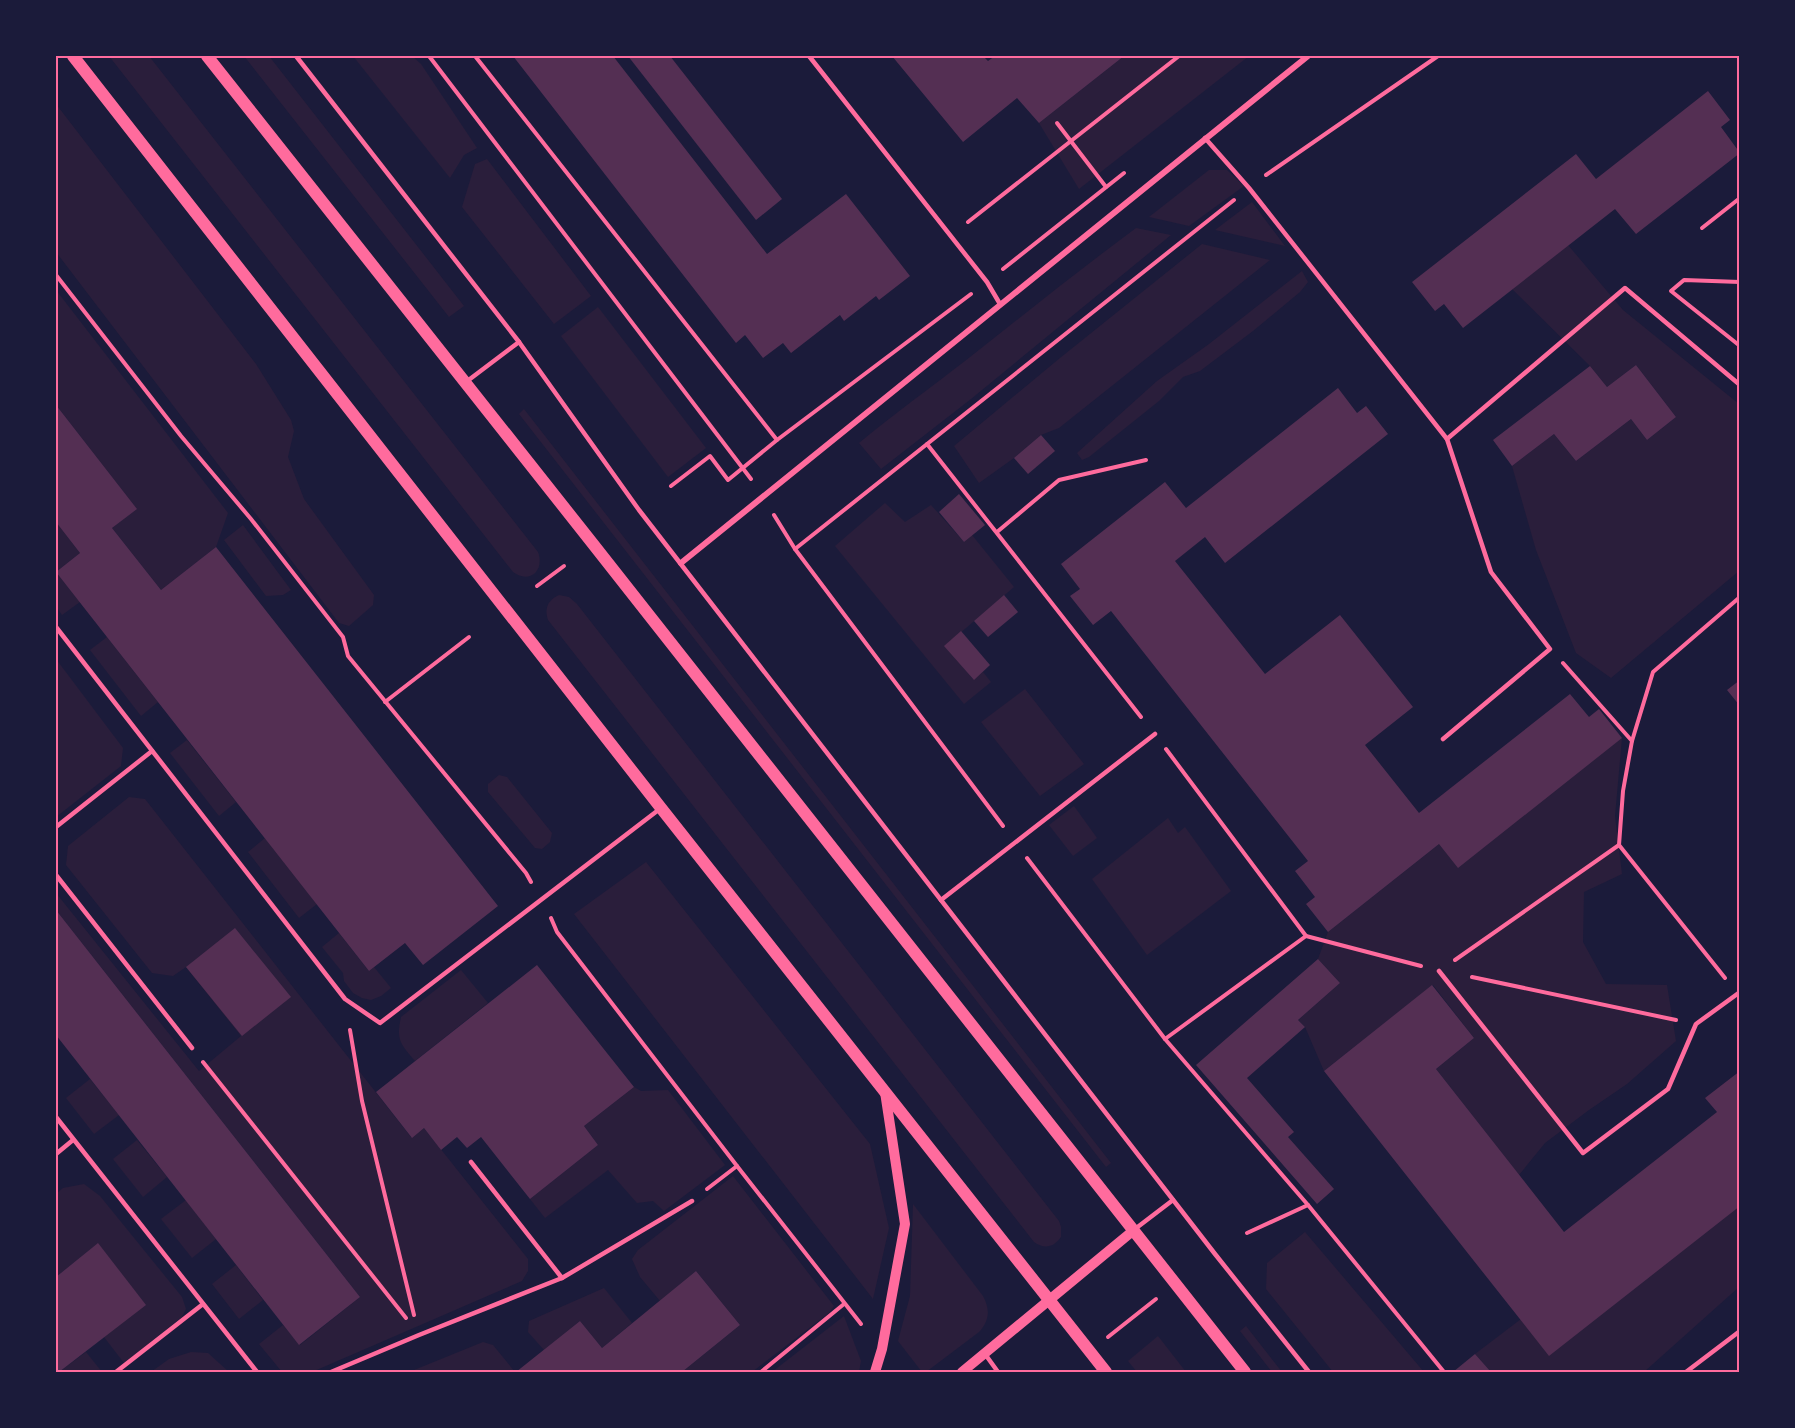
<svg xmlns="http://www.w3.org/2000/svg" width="1795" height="1428" viewBox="0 0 1795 1428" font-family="Mulish,sans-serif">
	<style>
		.green { fill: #2a1e3b }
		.building { fill: #542f53 }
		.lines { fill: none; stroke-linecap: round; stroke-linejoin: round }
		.path { stroke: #ff6b9d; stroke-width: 4 }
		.service { stroke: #ff6b9d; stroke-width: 4.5 }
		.minor { stroke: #ff6b9d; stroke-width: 6 }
		.tertiary { stroke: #ff6b9d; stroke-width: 10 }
		.secondary { stroke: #ff6b9d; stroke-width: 12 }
		.neatline { fill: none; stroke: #ff6b9d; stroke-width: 2 }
	</style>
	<rect width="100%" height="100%" fill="#1b1b3a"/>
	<g class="green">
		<path d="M 109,56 L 149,56 L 538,552 C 545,571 529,584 513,572 Z"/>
		<polygon points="244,56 269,56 464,306 449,317"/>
		<polygon points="353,56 412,56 421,64 477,148 464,155 450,178"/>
		<polygon points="1124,56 1249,56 1079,189 1039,123"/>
		<polygon points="56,104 256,364 291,420 294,431 288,457 304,499 374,595 373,605 349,626 339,623 56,252"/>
		<polygon points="487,159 591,296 554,324 462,207 475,164"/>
		<polygon points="1209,170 1227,170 1244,186 1189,226 1149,217"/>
		<polygon points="1252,202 1285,246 1215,230"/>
		<path d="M 1136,228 L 1171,235 L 971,399 L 881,469 L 859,443 C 894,414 930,388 965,361 C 1022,316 1078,271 1136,228 Z"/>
		<polygon points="1202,244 1270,260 1059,428 1041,435 1014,458 979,483 954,446 1060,358"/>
		<polygon points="1568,245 1623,310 1739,404 1739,571 1611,678 1576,653 1536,550 1512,466 1554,434 1576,461 1631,419 1647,440 1676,417 1636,365 1607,387 1590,366 1512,289"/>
		<polygon points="1302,271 1308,282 1300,292 1253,331 1200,371 1183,377 1159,401 1089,457 1082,460 1077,453 1157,381 1209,344"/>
		<polygon points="56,290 228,513 216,547 161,590 112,528 136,508 56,405"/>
		<polygon points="598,307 706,448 668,477 561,336"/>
		<polygon points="524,409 1111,1163 1106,1167 519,414"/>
		<polygon points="885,503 905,522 931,505 964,542 972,535 1014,587 945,646 973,679 983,672 991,682 964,704 835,546"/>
		<polygon points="57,523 80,553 56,572 80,602 62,615 56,606 56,524"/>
		<polygon points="243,525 291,590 283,595 266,596 224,540"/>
		<path d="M 559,595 L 569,597 L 577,604 L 1059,1221 L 1061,1227 L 1061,1237 C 1053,1248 1044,1249 1034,1242 L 548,620 C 544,608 548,600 559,595 Z"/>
		<polygon points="107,637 158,702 141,716 90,650"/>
		<polygon points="56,659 123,748 121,766 56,817"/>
		<polygon points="1025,689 1084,764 1040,796 981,722"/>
		<polygon points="1622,738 1615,816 1622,874 1584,892 1583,942 1606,984 1667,985 1676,1041 1627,1084 1589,1110 1545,1143 1519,1175 1436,1069 1474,1038 1433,985 1324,1071 1305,1027 1298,1020 1340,983 1318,959 1328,932 1439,844"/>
		<polygon points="187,740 236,802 219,816 170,753"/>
		<polygon points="499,775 507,777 552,833 550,842 542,849 535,848 488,792 488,784"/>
		<polygon points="129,797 145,799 411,1137 424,1128 528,1259 528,1271 522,1281 312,1372 282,1372 259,1344 283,1325 300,1345 360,1297 56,910 56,893 199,1071 241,1036 186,967 173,976 152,973 66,865 68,846"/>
		<polygon points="1074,806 1097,838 1073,856 1049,825"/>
		<polygon points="1168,818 1178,833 1185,827 1231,891 1147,955 1092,879"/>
		<polygon points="265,838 317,904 299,918 248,852"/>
		<polygon points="646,862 870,1144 889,1228 873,1299 574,914"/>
		<polygon points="339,933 369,971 374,967 391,988 381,996 371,1000 362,998 353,993 344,981 343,973 322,947"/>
		<path d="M 461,970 L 488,1003 L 415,1061 C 400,1043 396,1040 401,1017 Z"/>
		<polygon points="90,1079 119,1115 94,1134 66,1098"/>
		<polygon points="634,1087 641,1091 668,1090 725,1165 664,1211 653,1201 637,1203 608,1170 545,1218 530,1199 598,1145 584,1126"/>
		<polygon points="137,1140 167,1177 143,1197 113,1159"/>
		<polygon points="733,1176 834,1306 829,1313 752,1372 682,1372 740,1325 696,1271 660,1301 640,1277 632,1259 638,1250"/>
		<polygon points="84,1184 100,1196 182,1297 186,1309 182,1317 124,1363 104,1337 97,1244 56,1277 56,1194 63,1188"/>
		<polygon points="186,1200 216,1239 192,1258 161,1219"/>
		<path d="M 913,1204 L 983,1296 C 990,1309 990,1320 979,1332 L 926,1372 L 922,1372 L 898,1341 L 910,1296 Z"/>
		<polygon points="1739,1206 1739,1287 1644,1372 1491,1372 1475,1354 1521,1319"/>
		<polygon points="1305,1232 1424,1372 1333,1372 1266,1289 1267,1263"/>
		<polygon points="236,1265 263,1300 239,1319 212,1284"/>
		<polygon points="604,1288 632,1323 602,1348 580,1321 544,1350 528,1332 529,1321"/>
		<polygon points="844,1316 861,1361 859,1372 772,1372"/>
		<polygon points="1246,1326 1282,1372 1272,1372 1240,1331"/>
		<polygon points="1158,1336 1186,1372 1137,1372 1128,1361"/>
		<polygon points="483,1342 493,1345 515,1372 413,1372 414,1370"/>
		<polygon points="86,1352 102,1372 59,1372"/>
		<polygon points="191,1352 208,1353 229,1372 151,1372 169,1359"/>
	</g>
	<g class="building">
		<polygon points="513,56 613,56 767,254 846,194 910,276 879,300 876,296 844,321 840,315 791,353 783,343 763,358 745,335 736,343"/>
		<polygon points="628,56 670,56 782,199 756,220"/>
		<polygon points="892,56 983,56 988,61 995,56 1124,56 1039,123 1017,98 963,142"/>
		<polygon points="1708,91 1730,120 1721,127 1740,153 1636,234 1615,209 1463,328 1444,304 1435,311 1412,282 1576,154 1596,179"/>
		<polygon points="1636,365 1676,417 1647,440 1631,419 1576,461 1554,434 1512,466 1493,440 1590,366 1607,387"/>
		<polygon points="1338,388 1357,413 1366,406 1388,434 1225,563 1205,537 1175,561 1265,674 1340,615 1413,707 1365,745 1419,813 1570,694 1589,717 1599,709 1622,738 1458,868 1439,844 1328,932 1306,904 1315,897 1295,871 1308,861 1111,611 1093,625 1070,596 1080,589 1061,564 1165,482 1186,508"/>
		<polygon points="56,405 137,509 112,528 161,590 216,547 498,906 423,965 405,943 369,971 56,572 80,553 56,522"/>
		<polygon points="1041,435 1055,451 1028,474 1014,458"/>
		<polygon points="959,494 985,525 964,542 939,512"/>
		<polygon points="1004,595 1018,612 988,637 974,621"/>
		<polygon points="961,631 990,665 974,680 944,646"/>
		<polygon points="1740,680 1740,706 1727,690"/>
		<polygon points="56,910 360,1297 299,1345 56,1035"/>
		<polygon points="235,928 291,997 242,1036 186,967"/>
		<polygon points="1318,959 1340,983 1298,1020 1305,1027 1247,1078 1294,1132 1288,1137 1334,1189 1317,1204 1196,1065"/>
		<polygon points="537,965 634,1087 584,1126 598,1145 530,1199 481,1137 467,1148 457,1137 441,1150 424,1128 412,1138 376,1092"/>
		<polygon points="1432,985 1474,1038 1436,1069 1564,1232 1717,1112 1705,1098 1740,1071 1740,1206 1549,1356 1324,1071"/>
		<polygon points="98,1243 146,1305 59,1372 56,1372 56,1277"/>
		<polygon points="696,1271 740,1325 682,1372 516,1372 580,1321 602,1348"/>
		<polygon points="1475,1354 1491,1372 1453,1372"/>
	</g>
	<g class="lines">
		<g class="path">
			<polyline points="429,56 751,479"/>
			<polyline points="475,56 777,440"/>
			<polyline points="1057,123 1106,187"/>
			<polyline points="1266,175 1438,56"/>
			<polyline points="968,222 1179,56"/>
			<polyline points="1702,228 1740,198"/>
			<polyline points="1003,269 1124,173"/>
			<polyline points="56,275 181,436 251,519 343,637 348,656 526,873 531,882"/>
			<polyline points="1740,282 1684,280 1671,291 1740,346"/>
			<polyline points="927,444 1141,717"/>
			<polyline points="671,486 710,456 728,480 777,440 971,294"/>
			<polyline points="774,515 795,549 1003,826"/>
			<polyline points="997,532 1059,480 1146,460"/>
			<polyline points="795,549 1234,200"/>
			<polyline points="537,586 564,566"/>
			<polyline points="1563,663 1632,741 1623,791 1619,845 1725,978"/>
			<polyline points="385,702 469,637"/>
			<polyline points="1632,741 1653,672 1740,597"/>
			<polyline points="1166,749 1306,936"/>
			<polyline points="1027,858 1165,1039 1308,1205 1444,1372"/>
			<polyline points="551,918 557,932 737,1166 861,1324"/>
			<polyline points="1455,960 1619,845"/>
			<polyline points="1472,977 1676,1020"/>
			<polyline points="350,1030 362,1101 414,1315"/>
			<polyline points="1165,1039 1306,936 1421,966"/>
			<polyline points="203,1062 406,1318"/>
			<polyline points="707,1189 737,1166"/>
			<polyline points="1247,1233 1308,1205"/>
			<polyline points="1108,1337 1156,1299"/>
			<polyline points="761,1372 844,1304"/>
		</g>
		<g class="service">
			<polyline points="296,56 519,342 639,510 1215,1254 1309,1372"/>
			<polyline points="809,56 987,282 1000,304"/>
			<polyline points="1205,138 1249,188 1447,439 1491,572 1550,649 1443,739"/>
			<polyline points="466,382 519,342"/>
			<polyline points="1447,439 1625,288 1740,385"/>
			<polyline points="56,627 345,999 380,1023 661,808"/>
			<polyline points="56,827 152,751"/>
			<polyline points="56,875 192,1048"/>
			<polyline points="941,900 1155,734"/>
			<polyline points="1439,971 1583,1153 1668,1089 1696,1024 1740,992"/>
			<polyline points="56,1117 257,1372"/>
			<polyline points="56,1154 73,1140"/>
			<polyline points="471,1162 562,1278"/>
			<polyline points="1135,1229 1173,1200"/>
			<polyline points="985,1354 998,1372"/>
			<polyline points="116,1372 203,1304"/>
			<polyline points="331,1372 419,1335 562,1278 692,1201"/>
			<polyline points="1686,1372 1740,1331"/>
		</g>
		<polyline class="minor" points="681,563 1308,56"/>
		<g class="tertiary">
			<polyline points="875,1372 882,1349 905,1224 885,1092"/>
			<polyline points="962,1372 1134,1230"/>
		</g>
		<g class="secondary">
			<polyline points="73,56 661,808 1106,1372"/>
			<polyline points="207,56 593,544 1245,1372"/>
		</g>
	</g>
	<rect width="1795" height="1428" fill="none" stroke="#1b1b3a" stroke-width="114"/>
	<rect x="57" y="57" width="1681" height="1314" class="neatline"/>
</svg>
